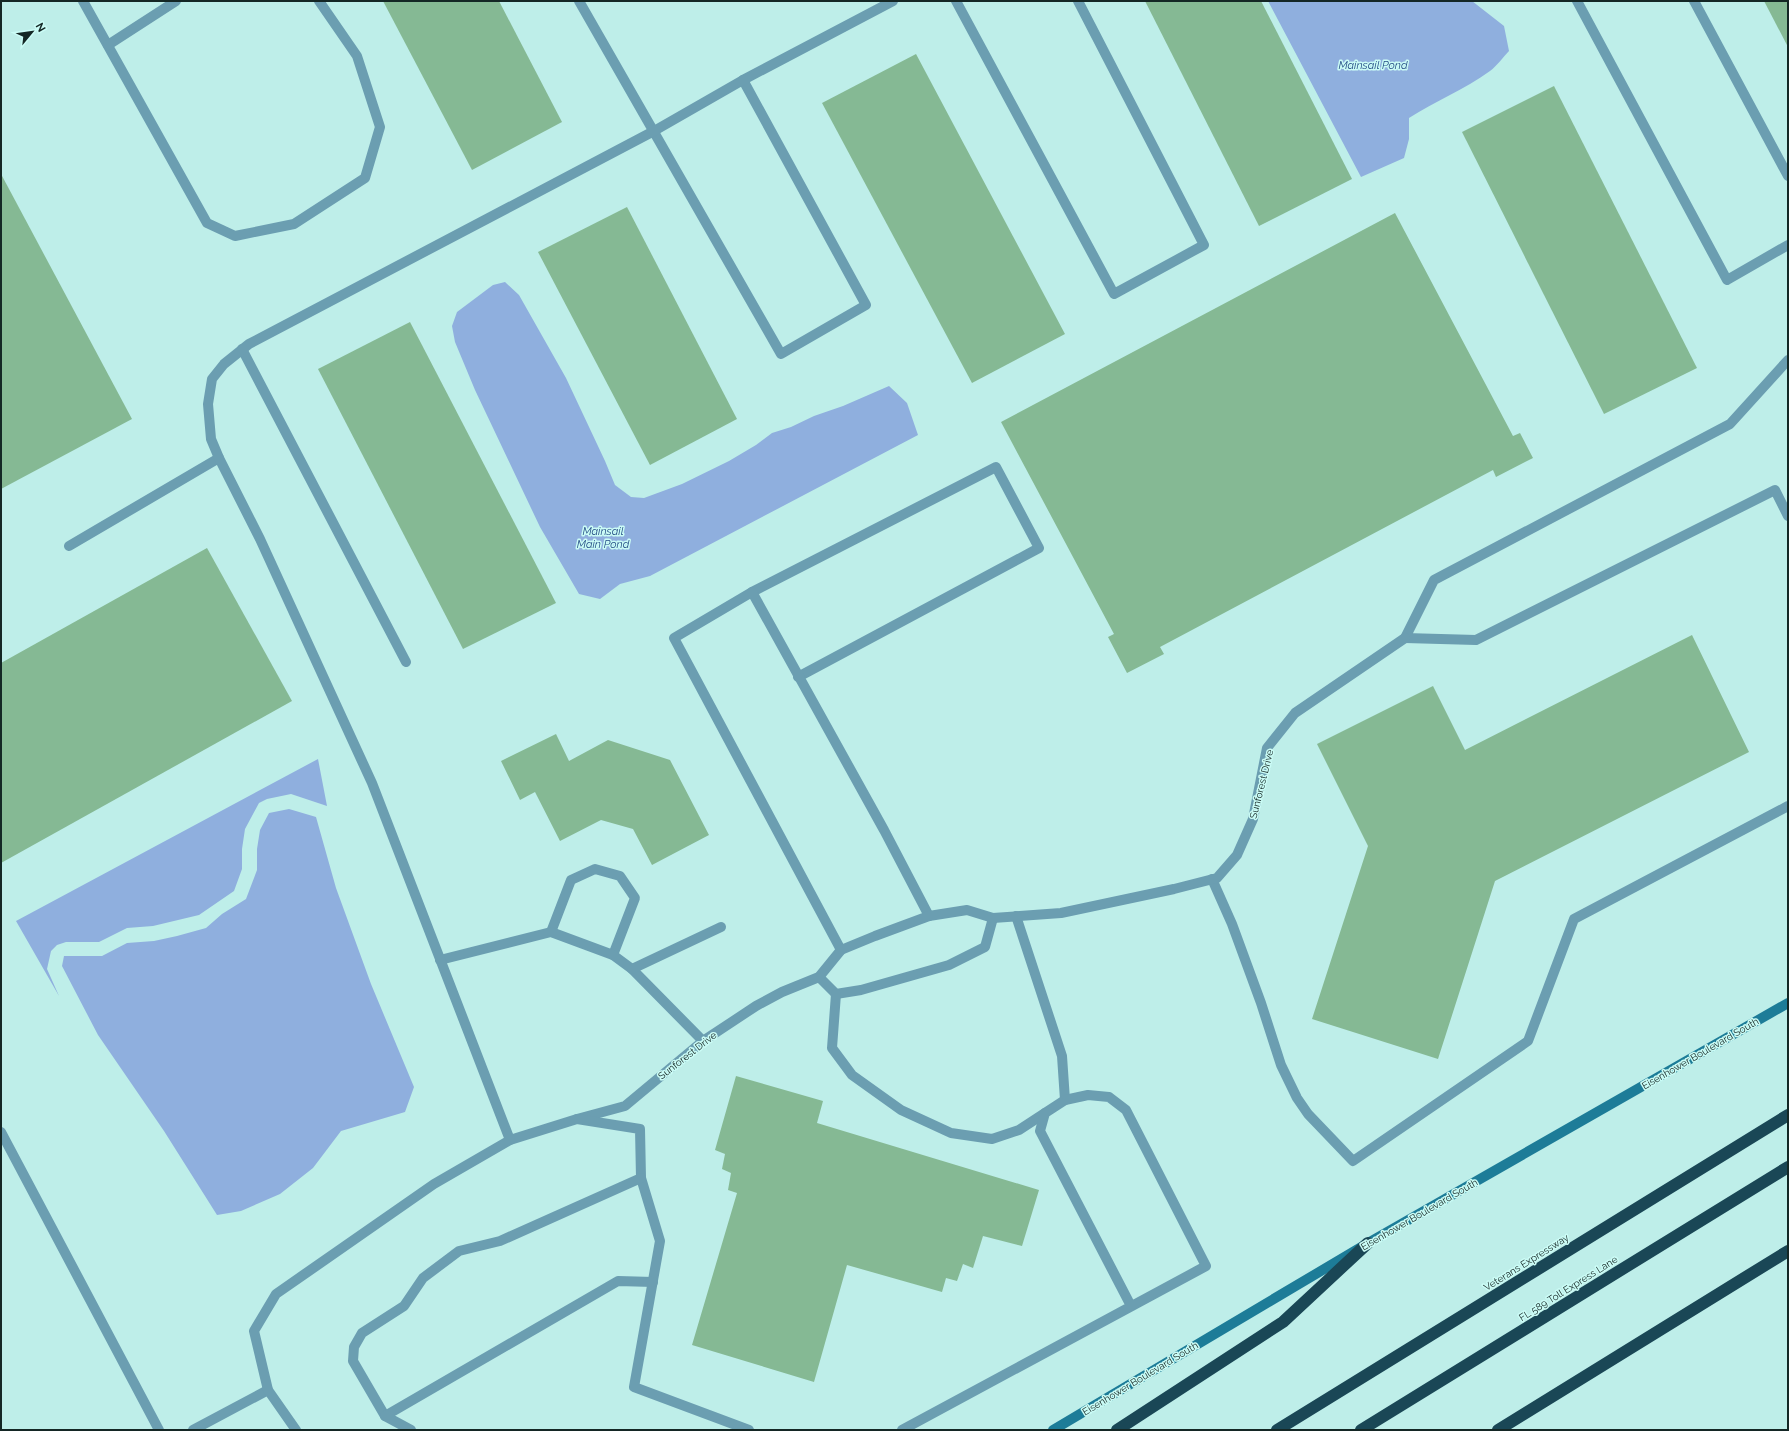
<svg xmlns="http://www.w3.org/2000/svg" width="1789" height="1431" viewBox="0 0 1789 1431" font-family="Raleway,sans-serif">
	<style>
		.water { fill: #8fafde }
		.building { fill: #85b994 }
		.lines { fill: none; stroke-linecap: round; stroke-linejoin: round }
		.lane { stroke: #6b9eb1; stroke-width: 10 }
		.secondary { stroke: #1d7c98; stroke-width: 10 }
		.highway { stroke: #1a4756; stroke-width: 12 }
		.labels { text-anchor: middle; stroke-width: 3; stroke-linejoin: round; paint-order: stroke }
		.street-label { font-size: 10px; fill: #142725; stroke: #cbfcf6 }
		.water-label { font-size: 11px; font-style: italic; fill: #244d86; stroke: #cbfcf6 }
	</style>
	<rect width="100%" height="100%" fill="#beeee9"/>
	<g class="water">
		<path d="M 1268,1 L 1472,1 L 1504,26 L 1509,51 C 1503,57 1497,66 1490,71 C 1464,90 1435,101 1409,118 L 1409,139 L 1404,158 L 1361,177 Z"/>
		<polygon points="505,282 519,295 566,378 605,461 615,485 631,497 644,498 682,484 729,461 756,445 772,433 791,427 814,416 843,406 889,386 907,403 918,435 650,576 620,584 600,599 579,594 540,527 475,390 455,342 452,326 457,312 493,285"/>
		<polygon points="318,759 327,806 291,794 267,799 259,803 245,829 242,849 242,869 234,891 199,915 153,926 127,928 99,942 66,942 57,945 51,951 47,969 59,996 16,921"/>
		<polygon points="289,809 316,817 336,888 371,984 414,1087 405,1112 341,1131 313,1168 280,1194 241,1211 217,1215 164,1131 98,1035 62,966 64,956 102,956 127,943 154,941 177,936 206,928 222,914 246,899 257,870 257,849 260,830 269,813"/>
	</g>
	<g class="building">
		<polygon points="383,1 499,1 562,122 472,170"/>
		<polygon points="1145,1 1261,1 1352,179 1259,226"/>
		<polygon points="1764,1 1788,1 1788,47"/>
		<polygon points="916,54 1065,334 972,383 822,103"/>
		<polygon points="1554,86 1697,368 1604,414 1462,132"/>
		<polygon points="1,174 132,419 1,489"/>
		<polygon points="627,207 737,419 650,465 538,252"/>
		<polygon points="1395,213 1513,436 1520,433 1533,458 1496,477 1493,470 1160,647 1164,654 1127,673 1108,637 1114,634 1001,422"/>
		<polygon points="410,322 556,603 463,649 318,369"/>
		<polygon points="207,548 292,701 1,863 1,663"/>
		<polygon points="1692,635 1749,752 1495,881 1438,1059 1312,1019 1368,846 1317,744 1433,686 1465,750"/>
		<polygon points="556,734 569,761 608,740 670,760 709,835 652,865 633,829 601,820 560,841 535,792 520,800 501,761"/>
		<polygon points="736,1076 823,1101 817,1123 1039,1190 1022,1246 983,1236 973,1268 963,1264 957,1281 946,1278 942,1292 847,1265 814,1382 692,1345 737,1193 728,1190 731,1173 722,1169 725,1154 715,1150"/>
	</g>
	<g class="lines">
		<g class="lane">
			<polyline points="83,1 207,223 235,236 294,224 365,178 380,127 357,56 319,1"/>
			<polyline points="579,1 781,354 866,305 743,80"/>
			<polyline points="956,1 1114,294 1204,245 1078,1"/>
			<polyline points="1577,1 1727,280 1788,245"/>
			<polyline points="1694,1 1788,176"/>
			<polyline points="108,45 176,1"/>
			<polyline points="242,349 406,662"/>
			<polyline points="1788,360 1730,424 1434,580 1405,638 1476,640 1775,490 1788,516"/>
			<polyline points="69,546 219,458"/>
			<polyline points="752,592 996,467 1039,548 798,677"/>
			<polyline points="1212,879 1232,924 1261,1003 1281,1065 1297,1098 1308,1114 1353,1161 1528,1041 1574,919 1788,806"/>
			<polyline points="1016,916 1062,1056 1065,1100"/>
			<polyline points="551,932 571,880 595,869 620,876 635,898 613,955"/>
			<polyline points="841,950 674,638 752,592 884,830 929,916"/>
			<polyline points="440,960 551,932 613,955 632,969 703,1041"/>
			<polyline points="632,969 721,927"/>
			<polyline points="819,977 836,994 861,990 949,965 985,947 993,918"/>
			<polyline points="836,994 832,1048 852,1075 901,1110 951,1133 992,1139 1019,1130 1045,1113"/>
			<polyline points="577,1119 625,1106 703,1041 756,1006 782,992 819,977 841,950 875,936 929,916 967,910 993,918 1061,913 1174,889 1217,878 1237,855 1253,819 1267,748 1295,713 1405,638"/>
			<polyline points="1,1132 159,1430"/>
			<polyline points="510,1140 577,1119 640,1129 641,1178 660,1241 634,1387 749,1430"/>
			<polyline points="385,1416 353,1361 354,1347 362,1333 404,1306 423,1278 459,1251 500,1241 641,1178"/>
			<polyline points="193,1430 268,1390"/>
			<polyline points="296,1430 268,1390 254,1331 276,1294 434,1184 510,1140 372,783 260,539 219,458 211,439 208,404 212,379 224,364 249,344 654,131 743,80 893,1"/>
			<polyline points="411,1430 385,1416 618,1281 653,1282"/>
			<polyline points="902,1430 1206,1266 1126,1110 1109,1097 1088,1095 1065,1100 1045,1113 1040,1131 1131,1306"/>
		</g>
		<polyline class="secondary" points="1053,1430 1368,1243 1788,1003"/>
		<g class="highway">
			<polyline points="1117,1430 1283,1322 1368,1243"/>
			<polyline points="1277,1430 1788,1115"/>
			<polyline points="1361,1430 1788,1167"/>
			<polyline points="1498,1430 1788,1251"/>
		</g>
	</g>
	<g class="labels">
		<g class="street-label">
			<text transform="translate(1261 784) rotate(-76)" y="4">Sunforest Drive</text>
			<text transform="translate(1700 1053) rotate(-30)" y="4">Eisenhower Boulevard South</text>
			<text transform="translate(687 1055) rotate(-38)" y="4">Sunforest Drive</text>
			<text transform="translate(1419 1214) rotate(-30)" y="4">Eisenhower Boulevard South</text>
			<text transform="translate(1526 1262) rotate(-32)" y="4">Veterans Expressway</text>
			<text transform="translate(1568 1288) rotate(-32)" y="4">FL 589 Toll Express Lane</text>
			<text transform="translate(1140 1378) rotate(-31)" y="4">Eisenhower Boulevard South</text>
		</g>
		<g class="water-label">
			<text x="1373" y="69">Mainsail Pond</text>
			<text x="603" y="535">Mainsail<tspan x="603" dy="13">Main Pond</tspan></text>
		</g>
	</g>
	<rect width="1789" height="1431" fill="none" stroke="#142725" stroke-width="4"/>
	<g transform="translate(32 32) rotate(61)" stroke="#cbfcf6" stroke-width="3" paint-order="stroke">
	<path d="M0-3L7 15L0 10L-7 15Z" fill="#142725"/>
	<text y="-6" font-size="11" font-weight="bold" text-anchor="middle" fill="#142725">N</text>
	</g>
</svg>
